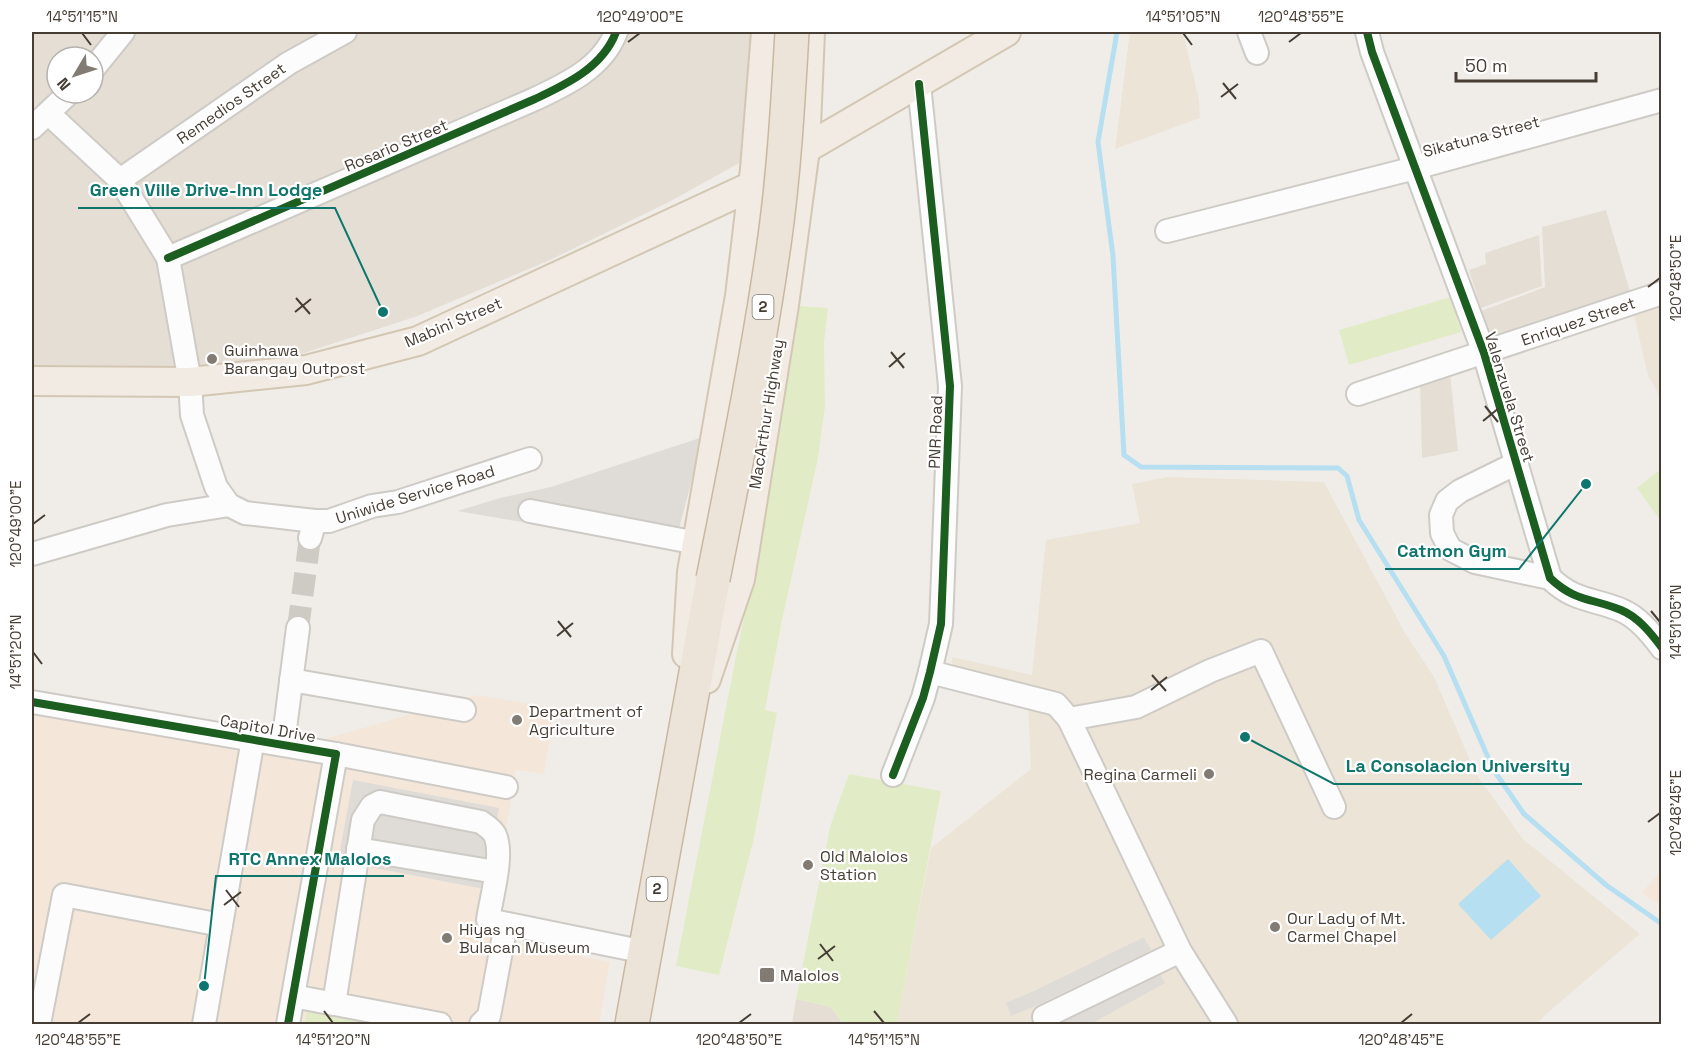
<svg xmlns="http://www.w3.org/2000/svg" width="1693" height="1056" viewBox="0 0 1693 1056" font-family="'Space Grotesk',sans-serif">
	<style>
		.residential { fill: #e5ded5; fill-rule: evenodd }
		.commercial { fill: #f4e7da }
		.education { fill: #ece4d7 }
		.green { fill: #e1ecc6 }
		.parking { fill: #dfdcd8 }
		.water { fill: #b6dff1 }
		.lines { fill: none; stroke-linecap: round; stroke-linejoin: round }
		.stream { stroke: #b6dff1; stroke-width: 5 }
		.minor-tunnel { stroke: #cecac4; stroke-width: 22; stroke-dasharray: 22 11; stroke-linecap: butt }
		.minor-casing { stroke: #cecbc6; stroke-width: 26 }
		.major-casing { stroke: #d3c7b4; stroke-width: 32 }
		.highway-casing { stroke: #cab7a2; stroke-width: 36 }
		.minor { stroke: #fdfcfc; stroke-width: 22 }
		.major { stroke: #f1ebe3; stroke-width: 28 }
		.highway { stroke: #ece4d8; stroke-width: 33 }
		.highway-bridge-casing { stroke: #cab7a2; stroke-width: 36; stroke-linecap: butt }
		.highway-bridge { stroke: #ece4d8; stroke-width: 33 }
		.cycleway-casing { stroke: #fff; stroke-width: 11 }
		.cycleway { stroke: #1b5e20; stroke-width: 8 }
		.ticks { fill: none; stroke: #463e34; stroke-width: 2 }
		.poi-dot { fill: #827b73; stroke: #fff; stroke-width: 2 }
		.labels { text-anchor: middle; stroke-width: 4.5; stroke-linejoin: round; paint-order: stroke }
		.shield { fill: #fff; stroke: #7e7871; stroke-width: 1.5 }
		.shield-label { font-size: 15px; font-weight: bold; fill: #463e34 }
		.street-label { font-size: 16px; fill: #463e34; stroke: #fff }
		.poi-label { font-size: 16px; fill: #463e34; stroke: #fff; text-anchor: start }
		.leader { fill: none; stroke: #0f766e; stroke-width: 2 }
		.callout-dot { fill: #0f766e; stroke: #fff; stroke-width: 2 }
		.callout-label { font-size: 18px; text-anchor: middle; font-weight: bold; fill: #0f766e; stroke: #fff; stroke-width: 4.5; stroke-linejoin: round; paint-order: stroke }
		.neatline { fill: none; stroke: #463e34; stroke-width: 2 }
		.ticks-label { font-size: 15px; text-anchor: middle; fill: #463e34 }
	</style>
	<rect width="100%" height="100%" fill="#f0ede8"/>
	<g class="residential">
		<path d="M 32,32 L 754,32 L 753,60 L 741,162 L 669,202 L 550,260 L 415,317 L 273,363 L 32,371 ZM 57,57 L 93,57 L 93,93 L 57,93 Z"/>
		<polygon points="1606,210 1631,295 1492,342 1481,311 1545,287 1542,227"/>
		<polygon points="1539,235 1542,286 1481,308 1469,270 1486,264 1485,253"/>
		<polygon points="1450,373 1458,451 1422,458 1420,381"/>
		<polygon points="796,999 831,1007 843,1024 792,1024"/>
	</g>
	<g class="commercial">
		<polygon points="476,695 555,708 544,774 516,770 488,937 610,962 599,1024 32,1024 32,713 281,752"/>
		<polygon points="1661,871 1661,905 1641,893"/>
	</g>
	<g class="education">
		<polygon points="1130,32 1183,32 1199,100 1200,118 1115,149"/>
		<polygon points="1661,296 1661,398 1648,376 1632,306"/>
		<polygon points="1167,477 1324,482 1405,633 1434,677 1476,774 1523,839 1640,934 1546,1014 1537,1024 897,1024 931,848 1031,769 1028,705 953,687 952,657 1032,675 1046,540 1140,523 1132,484"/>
	</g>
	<g class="green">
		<polygon points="1451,297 1461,332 1349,365 1339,330"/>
		<polygon points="800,306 828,308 824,342 825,406 818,458 782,620 765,710 777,713 754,838 719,975 676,966 737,651 762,533"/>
		<polygon points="1661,469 1661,521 1637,488"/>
		<polygon points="849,774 941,791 897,1024 843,1024 831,1007 796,999 830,827"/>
		<polygon points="307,1010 385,1024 305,1024"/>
	</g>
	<g class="parking">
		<polygon points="703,437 674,548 457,511 500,498 551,487"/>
		<polygon points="353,780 499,808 484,889 338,861"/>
		<polygon points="1144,937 1151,950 1040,1004 1011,1016 1006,1003 1034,991"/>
		<polygon points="1158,971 1165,983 1091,1024 1060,1024"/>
	</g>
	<polygon class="water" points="1508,859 1541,896 1491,940 1458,904"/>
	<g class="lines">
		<polyline class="stream" points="1117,32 1098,142 1113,256 1124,455 1141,467 1338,468 1347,476 1359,520 1444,656 1493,769 1524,814 1606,885 1662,924"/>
		<polyline class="minor-tunnel" points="298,628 310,538"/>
		<g class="minor-casing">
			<g id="minor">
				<polyline points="1249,32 1257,53"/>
				<path d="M 1367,32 L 1372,52 L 1484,353 L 1550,578 C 1575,602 1592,598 1621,610 C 1638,617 1651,633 1662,648"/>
				<polyline points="93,69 123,32"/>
				<polyline points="49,114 120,180 168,258 190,382 192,415 216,487 229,505 245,513 315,521"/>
				<polyline points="32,128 69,93"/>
				<polyline points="120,180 289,63 345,32"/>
				<polyline points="1167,231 1415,168 1662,100"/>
				<path d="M 168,258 L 535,99 C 567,84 603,67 616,32"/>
				<polyline points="1358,394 1662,293"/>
				<polyline points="1517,463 1460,491 1447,501 1441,515 1442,533 1450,549 1475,562 1550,578"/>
				<polyline points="530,511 697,543"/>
				<polyline points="310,538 315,521 329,521 372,506 398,502 530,459"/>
				<polyline points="32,554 167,515 229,505"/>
				<polyline points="930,672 1056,704 1069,719 1180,951 1226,1024"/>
				<polyline points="291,680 464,710"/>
				<polyline points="32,702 336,754 288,1024"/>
				<polyline points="1069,719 1136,707 1210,671 1261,651 1334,807"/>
				<polyline points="283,744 298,628"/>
				<polyline points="336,754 506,787"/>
				<polyline points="893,775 923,698 930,672 941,624 943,574 950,386 919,84"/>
				<polyline points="358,849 496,872"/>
				<polyline points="293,996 440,1024"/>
				<path d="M 334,1004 L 363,820 L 372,806 L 380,802 L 481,822 C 486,826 492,829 495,835 C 504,855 491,898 488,920 L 645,952"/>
				<polyline points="1044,1017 1180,951"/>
				<polyline points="39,1024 64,895 221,925"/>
				<polyline points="204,1024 253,739"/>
				<polyline points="481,1024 489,1016 506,924"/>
			</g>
		</g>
		<g class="major-casing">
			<g id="major">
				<polyline points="32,381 190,382 306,370 418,341 752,186 805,149 1006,32"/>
				<polyline points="687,654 692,572 740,296 755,169 766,32"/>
				<polyline points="706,679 740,579 784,305 805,149 810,32"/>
			</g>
		</g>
		<g class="highway-casing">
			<polyline id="highway" points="632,1024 713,579"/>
		</g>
		<use href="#minor" class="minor"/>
		<use href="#major" class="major"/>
		<use href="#highway" class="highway"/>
		<g class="highway-bridge-casing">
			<path id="highway-bridge" d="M 713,579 C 735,468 758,356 774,244 C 784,174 788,102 792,32"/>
		</g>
		<use href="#highway-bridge" class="highway-bridge"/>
		<g class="cycleway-casing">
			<g id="cycleway">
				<path d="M 1367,32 L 1372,52 L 1484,353 L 1550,578 C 1575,602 1592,598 1621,610 C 1638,617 1651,633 1662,648"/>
				<path d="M 168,258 L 535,99 C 567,84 603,67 616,32"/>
				<polyline points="32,702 336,754 288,1024"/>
				<polyline points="893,775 923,698 930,672 941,624 943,574 950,386 919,84"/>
			</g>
		</g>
		<use href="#cycleway" class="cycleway"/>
	</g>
	<path class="ticks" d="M 82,33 L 91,45M 1183,33 L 1192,45M 628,42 L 640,33M 1289,42 L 1301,33M 1223,83 L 1236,99M 1221,97 L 1238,84M 1648,287 L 1660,278M 296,298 L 310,314M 295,312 L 311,299M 891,352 L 904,368M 889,367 L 905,353M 1485,406 L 1498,422M 1483,421 L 1499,408M 33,524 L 45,515M 1651,611 L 1660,622M 558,621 L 571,637M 557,636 L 573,623M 33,652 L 42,664M 1152,675 L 1166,691M 1151,690 L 1167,677M 1648,822 L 1660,813M 226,890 L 239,907M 224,905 L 241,892M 820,944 L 833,961M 818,959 L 835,946M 324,1011 L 333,1023M 874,1011 L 884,1023M 78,1023 L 90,1014M 739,1023 L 751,1014M 1401,1023 L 1412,1014"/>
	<g class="poi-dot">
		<circle cx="212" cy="359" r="6"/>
		<circle cx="517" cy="720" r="6"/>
		<circle cx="1209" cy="774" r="6"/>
		<circle cx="808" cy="865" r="6"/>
		<circle cx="1275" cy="927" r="6"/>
		<circle cx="447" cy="938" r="6"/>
		<rect x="759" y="967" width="16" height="16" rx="3"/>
	</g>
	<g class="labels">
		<g class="shield">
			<rect x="752.5" y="295" width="21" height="24" rx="4.5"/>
			<rect x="646.5" y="877" width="21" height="24" rx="4.5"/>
		</g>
		<g class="shield-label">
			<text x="763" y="312">2</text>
			<text x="657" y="894">2</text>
		</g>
		<g class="street-label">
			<text transform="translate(231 103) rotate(-35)" y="6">Remedios Street</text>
			<text transform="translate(1481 136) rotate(-15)" y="6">Sikatuna Street</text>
			<text transform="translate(396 145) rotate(-23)" y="6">Rosario Street</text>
			<text transform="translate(1578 321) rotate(-19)" y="6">Enriquez Street</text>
			<text transform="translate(453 322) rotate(-23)" y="6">Mabini Street</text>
			<text transform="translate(1510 397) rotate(73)" y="6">Valenzuela Street</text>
			<text transform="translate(766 414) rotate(-81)" y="6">MacArthur Highway</text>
			<text transform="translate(935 432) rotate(-88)" y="6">PNR Road</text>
			<text transform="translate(415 494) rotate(-17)" y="6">Uniwide Service Road</text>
			<text transform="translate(268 728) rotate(10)" y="6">Capitol Drive</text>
		</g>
		<g class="poi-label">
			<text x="224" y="356">Guinhawa<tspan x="224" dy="18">Barangay Outpost</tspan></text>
			<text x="529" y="717">Department of<tspan x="529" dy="18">Agriculture</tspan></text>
			<text x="1197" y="780" text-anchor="end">Regina Carmeli</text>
			<text x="820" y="862">Old Malolos<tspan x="820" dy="18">Station</tspan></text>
			<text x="1287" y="924">Our Lady of Mt.<tspan x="1287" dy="18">Carmel Chapel</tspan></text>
			<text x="459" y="935">Hiyas ng<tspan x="459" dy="18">Bulacan Museum</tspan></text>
			<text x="780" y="981">Malolos</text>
		</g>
	</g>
	<path class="leader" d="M383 312L335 208H78M1586 484L1519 569H1385M1245 737L1334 784H1582M204 986L216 876H404"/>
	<g class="callout-dot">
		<circle cx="383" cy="312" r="6"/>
		<circle cx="1586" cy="484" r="6"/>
		<circle cx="1245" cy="737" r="6"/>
		<circle cx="204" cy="986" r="6"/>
	</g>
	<g class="callout-label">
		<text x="206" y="196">Green Ville Drive-Inn Lodge</text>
		<text x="1452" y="557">Catmon Gym</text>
		<text x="1458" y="772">La Consolacion University</text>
		<text x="310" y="865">RTC Annex Malolos</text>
	</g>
	<rect width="1693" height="1056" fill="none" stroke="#ffffff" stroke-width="66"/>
	<g transform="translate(75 75) rotate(231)"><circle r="28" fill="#ffffff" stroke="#b5b2ae" stroke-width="1.5"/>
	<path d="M0-4.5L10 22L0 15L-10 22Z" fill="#827b73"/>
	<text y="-9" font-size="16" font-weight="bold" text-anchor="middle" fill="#463e34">N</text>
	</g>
	<path d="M1456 72v9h140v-9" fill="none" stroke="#463e34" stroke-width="3"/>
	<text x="1465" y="72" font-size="18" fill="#463e34" stroke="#ffffff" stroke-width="4.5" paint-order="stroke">50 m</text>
	<rect x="33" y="33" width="1627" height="990" class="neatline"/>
	<g class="ticks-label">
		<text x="82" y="22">14°51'15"N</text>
		<text x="640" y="22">120°49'00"E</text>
		<text x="1183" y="22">14°51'05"N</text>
		<text x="1301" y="22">120°48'55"E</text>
		<text transform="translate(1676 278) rotate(-90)" y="5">120°48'50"E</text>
		<text transform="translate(16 524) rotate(-90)" y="5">120°49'00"E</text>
		<text transform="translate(1676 622) rotate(-90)" y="5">14°51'05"N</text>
		<text transform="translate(16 652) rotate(-90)" y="5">14°51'20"N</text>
		<text transform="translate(1676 813) rotate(-90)" y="5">120°48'45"E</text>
		<text x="78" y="1045">120°48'55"E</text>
		<text x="333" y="1045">14°51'20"N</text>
		<text x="739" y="1045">120°48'50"E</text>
		<text x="884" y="1045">14°51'15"N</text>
		<text x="1401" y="1045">120°48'45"E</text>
	</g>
</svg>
